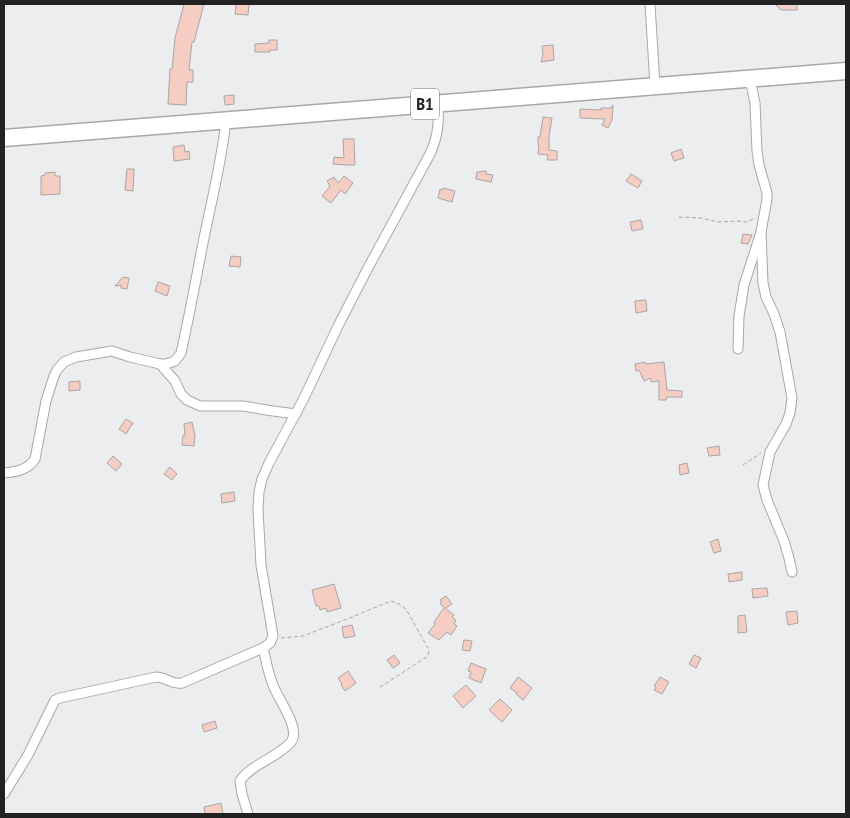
<svg xmlns="http://www.w3.org/2000/svg" width="850" height="818" viewBox="0 0 850 818" font-family="'PT Sans Narrow',sans-serif">
	<style>
		.building { fill: #f6cdc2; stroke: #a7a6a6 }
		.lines { fill: none; stroke-linecap: round; stroke-linejoin: round }
		.street-casing { stroke: #a8a8a9; stroke-width: 11 }
		.highway-casing { stroke: #a8a8a9; stroke-width: 19 }
		.path { stroke: #a7a8a8; stroke-width: 1; stroke-dasharray: 4 2.5; stroke-linecap: butt }
		.street { stroke: #fff; stroke-width: 9 }
		.highway { stroke: #fff; stroke-width: 16 }
		.labels { text-anchor: middle; stroke-width: 4.5; stroke-linejoin: round; paint-order: stroke }
		.shield { fill: #fff; stroke: #646464; stroke-width: 1 }
		.shield-label { font-size: 18px; font-weight: bold; fill: #222 }
	</style>
	<rect width="100%" height="100%" fill="#ecedee"/>
	<g class="building">
		<polygon points="184,4 204,4 194,42 192,42 189,70 193,70 193,82 187,82 186,105 168,104 170,69 172,69 175,38"/>
		<polygon points="236,4 249,4 248,15 235,14"/>
		<polygon points="775,4 797,4 797,10 781,10"/>
		<polygon points="269,40 277,40 277,50 270,50 270,52 255,52 255,44 269,43"/>
		<polygon points="553,45 554,60 541,62 543,54 542,46"/>
		<polygon points="234,95 234,104 225,105 224,96"/>
		<polygon points="613,105 612,120 608,128 602,125 605,119 580,118 580,109 601,110 601,108 611,108"/>
		<polygon points="543,117 552,118 549,136 549,150 557,151 557,160 547,160 548,155 538,154 539,145 538,145 538,137 540,137"/>
		<polygon points="343,139 354,139 355,165 346,165 333,164 334,157 344,158"/>
		<polygon points="184,145 185,152 189,151 190,159 174,161 173,147"/>
		<polygon points="681,149 684,158 674,161 671,153"/>
		<polygon points="127,169 134,169 133,191 125,190"/>
		<polygon points="486,171 486,174 493,175 491,182 476,179 477,172"/>
		<polygon points="55,172 55,176 60,176 60,194 41,195 41,176 45,175 45,173"/>
		<polygon points="631,174 642,181 638,188 626,181"/>
		<polygon points="344,176 353,183 345,194 341,190 331,203 322,196 330,186 327,181 334,177 338,183"/>
		<polygon points="443,188 455,191 452,202 438,198 440,189 442,190"/>
		<polygon points="641,220 643,229 632,231 630,222"/>
		<polygon points="743,234 752,235 748,244 741,243"/>
		<polygon points="231,256 241,257 240,267 229,266"/>
		<polygon points="123,277 129,278 127,289 121,288 121,285 115,286"/>
		<polygon points="158,282 170,286 167,296 155,291"/>
		<polygon points="646,300 647,311 636,313 635,301"/>
		<polygon points="645,362 645,364 664,362 667,390 682,391 682,397 667,397 666,400 659,400 659,381 651,382 651,378 644,381 639,370 636,371 635,364"/>
		<polygon points="80,381 80,390 69,391 69,382"/>
		<polygon points="126,419 133,423 126,434 119,429"/>
		<polygon points="192,422 195,436 194,446 182,445 183,435 185,436 184,424"/>
		<polygon points="719,446 720,455 709,456 707,448"/>
		<polygon points="113,456 122,464 116,471 107,463"/>
		<polygon points="687,463 689,473 680,475 679,465"/>
		<polygon points="170,467 177,474 172,480 164,474"/>
		<polygon points="234,492 235,501 222,503 221,494"/>
		<polygon points="718,539 721,551 714,553 710,542"/>
		<polygon points="742,572 742,580 729,582 728,574"/>
		<polygon points="334,584 341,608 327,612 326,608 320,610 319,606 316,606 312,590"/>
		<polygon points="767,588 768,596 753,598 752,589"/>
		<polygon points="446,596 452,604 445,608 454,615 452,617 456,620 454,624 457,626 451,635 447,632 439,640 428,633 435,624 434,622 444,608 440,603 442,601 440,600"/>
		<polygon points="797,611 798,623 788,625 786,612"/>
		<polygon points="745,615 747,632 738,633 738,616"/>
		<polygon points="352,625 355,636 344,638 342,627"/>
		<polygon points="464,640 472,641 470,651 462,650"/>
		<polygon points="394,655 400,663 393,668 387,660"/>
		<polygon points="694,655 701,658 696,668 689,664"/>
		<polygon points="471,663 486,669 481,683 469,678 471,672 468,671"/>
		<polygon points="348,671 356,683 345,691 341,685 342,684 338,678"/>
		<polygon points="518,677 532,688 523,700 516,694 517,693 510,688"/>
		<polygon points="660,677 669,682 662,694 654,690 656,687 654,686"/>
		<polygon points="466,685 476,696 463,708 453,696"/>
		<polygon points="500,699 512,710 502,722 489,710"/>
		<polygon points="215,721 217,728 204,732 202,725"/>
		<polygon points="221,803 223,814 205,814 204,807"/>
	</g>
	<g class="lines">
		<g class="street-casing">
			<g id="street">
				<polyline points="650,4 655,86"/>
				<polyline points="761,232 763,283 766,297 774,314 780,332 792,398 790,413 786,424 770,452 763,485 767,500 784,541 789,558 792,572"/>
				<polyline points="738,349 739,316 744,285 761,232 767,199 767,193 759,165 757,151 755,103 750,79"/>
				<polyline points="160,364 175,381 181,394 187,400 200,406 243,406 273,411 296,414"/>
				<path d="M 4,473 C 15,472 28,470 35,459 L 46,401 L 54,376 L 57,370 L 64,362 L 76,357 L 112,351 L 130,357 L 160,364 L 166,364 L 175,361 L 181,353 C 190,313 197,273 205,233 C 213,195 222,159 226,120"/>
				<path d="M 4,794 L 28,755 L 55,700 L 60,698 L 156,677 C 166,677 172,685 182,683 L 263,648 L 270,643 L 273,636 L 261,565 L 258,509 L 259,492 L 262,479 L 269,463 L 304,398 L 339,324 L 369,266 L 430,154 C 438,137 439,122 438,103"/>
				<path d="M 248,814 L 242,794 L 240,781 C 249,767 270,760 283,749 C 287,746 292,743 293,738 C 297,723 278,699 273,685 C 268,673 266,660 263,648"/>
			</g>
		</g>
		<g class="highway-casing">
			<polyline id="highway" points="4,138 846,71"/>
		</g>
		<g class="path">
			<polyline points="679,217 701,218 718,222 738,221 747,222 755,218"/>
			<polyline points="743,465 761,453"/>
			<polyline points="281,638 303,636 352,617 391,601 399,604 406,609 429,650 428,656 379,688"/>
		</g>
		<use href="#street" class="street"/>
		<use href="#highway" class="highway"/>
	</g>
	<g class="labels">
		<rect class="shield" x="411" y="88.5" width="28" height="31" rx="4"/>
		<g class="shield-label">
			<text x="425" y="110">B1</text>
		</g>
	</g>
	<rect width="850" height="818" fill="none" stroke="#222222" stroke-width="10"/>
</svg>
